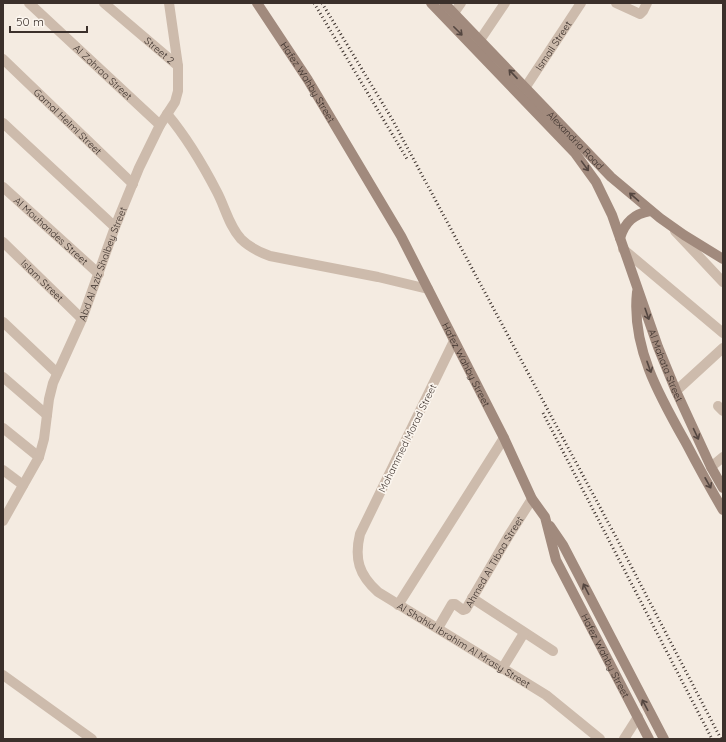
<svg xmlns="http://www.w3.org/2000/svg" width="726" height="742" viewBox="0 0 726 742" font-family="Quicksand,sans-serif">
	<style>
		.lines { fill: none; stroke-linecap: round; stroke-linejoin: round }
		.street { stroke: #cdbbac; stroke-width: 10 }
		.secondary { stroke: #a18a7d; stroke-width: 10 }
		.rail { stroke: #3b302b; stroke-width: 3; stroke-dasharray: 1 3; stroke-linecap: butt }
		.oneway { stroke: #544640 }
		.labels { text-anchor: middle; stroke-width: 3.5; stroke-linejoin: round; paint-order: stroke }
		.street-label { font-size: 10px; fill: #3b302b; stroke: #fbf5ee }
	</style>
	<rect width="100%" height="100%" fill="#f4ebe1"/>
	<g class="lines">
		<g class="street">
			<path id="s1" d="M 29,3 L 160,125"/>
			<path id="s2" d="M 104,3 L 178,66"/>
			<polyline points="616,3 640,14 643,11 647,3"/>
			<polyline points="454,13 461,3"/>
			<polyline points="480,40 505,3"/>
			<path id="s3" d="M 3,59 L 133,184"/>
			<path id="s4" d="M 525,88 L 581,3"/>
			<path d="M 167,114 C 188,139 202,163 217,192 C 225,207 229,226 241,239 C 249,247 259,252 270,256 L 378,277 L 428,289"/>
			<polyline points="3,123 115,227"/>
			<path id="s5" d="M 3,187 L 99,274"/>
			<polyline points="675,231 723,282"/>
			<path id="s6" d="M 3,242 L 82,319"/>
			<polyline points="623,249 723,333"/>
			<polyline points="3,322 57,373"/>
			<path id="s7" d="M 454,341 L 360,534 C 354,559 359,575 378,592 L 546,695 L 600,739"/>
			<polyline points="3,377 47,415"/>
			<polyline points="676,391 723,348"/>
			<polyline points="718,406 723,411"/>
			<polyline points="3,428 39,457"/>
			<polyline points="711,467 723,457"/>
			<polyline points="3,470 23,485"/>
			<path id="s8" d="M 3,521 L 39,457 L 44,439 L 49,399 L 53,383 L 82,319 L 115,227 L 139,168 L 160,125 L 175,102 L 178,91 L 178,66 L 169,3"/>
			<polyline points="472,598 553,651"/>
			<polyline points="398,605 504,438"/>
			<path id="s9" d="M 438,628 L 452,604 L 455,604 L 463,610 L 466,609 L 509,535 L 532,499"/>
			<polyline points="502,669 524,633"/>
			<polyline points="3,675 92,739"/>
			<polyline points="624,739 638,717"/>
		</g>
		<g class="secondary">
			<path id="s10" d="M 257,3 L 308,80 L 401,236 L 504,438 L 532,499 L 545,517 L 556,560 L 649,739"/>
			<path id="s11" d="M 431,3 L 575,153 L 596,182 L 612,215 L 658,347 L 676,391 L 711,467 L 723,488"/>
			<path id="s12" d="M 444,3 L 611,177 L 660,218 L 684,235 L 723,259"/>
			<path d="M 620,238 C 625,222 634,214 650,211"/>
			<path d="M 637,292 C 631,347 660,397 686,443 C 698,466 710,488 723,510"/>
			<polyline points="550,526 563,545 664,739"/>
		</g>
		<g class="rail">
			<polyline points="314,3 407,159"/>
			<polyline points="322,3 392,119 617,539 721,739"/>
			<polyline points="543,413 712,739"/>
		</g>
	</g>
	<defs><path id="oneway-shaft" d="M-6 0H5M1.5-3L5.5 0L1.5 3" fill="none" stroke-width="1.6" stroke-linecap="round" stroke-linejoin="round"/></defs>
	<g class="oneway">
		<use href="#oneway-shaft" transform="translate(458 31) rotate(45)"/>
		<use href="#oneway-shaft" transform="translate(513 74) rotate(-133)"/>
		<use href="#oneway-shaft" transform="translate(585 166) rotate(54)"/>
		<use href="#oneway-shaft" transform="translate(634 197) rotate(-139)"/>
		<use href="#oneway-shaft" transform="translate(647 314) rotate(71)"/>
		<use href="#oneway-shaft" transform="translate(649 367) rotate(70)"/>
		<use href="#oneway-shaft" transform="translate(696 434) rotate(65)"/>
		<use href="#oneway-shaft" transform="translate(708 483) rotate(61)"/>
		<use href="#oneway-shaft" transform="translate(586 589) rotate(-117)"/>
		<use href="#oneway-shaft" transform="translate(645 705) rotate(-118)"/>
	</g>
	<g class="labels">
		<g class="street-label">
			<text dy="4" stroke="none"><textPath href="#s4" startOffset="51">Ismail Street</textPath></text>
			<text dy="4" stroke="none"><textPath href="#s2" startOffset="73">Street 2</textPath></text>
			<text dy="4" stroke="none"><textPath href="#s1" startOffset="101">Al Zahraa Street</textPath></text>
			<text dy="4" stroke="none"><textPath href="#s10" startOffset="94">Hafez Wahby Street</textPath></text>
			<text dy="4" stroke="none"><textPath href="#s3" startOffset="90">Gamal Helmi Street</textPath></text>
			<text dy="4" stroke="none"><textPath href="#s12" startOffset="190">Alexandria Road</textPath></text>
			<text dy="4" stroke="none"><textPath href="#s5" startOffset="65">Al Mouhandes Street</textPath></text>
			<text dy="4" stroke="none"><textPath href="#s8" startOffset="278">Abd Al Aziz Shalbey Street</textPath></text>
			<text dy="4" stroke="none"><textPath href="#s6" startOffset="55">Islam Street</textPath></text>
			<text dy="4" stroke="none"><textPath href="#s10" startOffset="418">Hafez Wahby Street</textPath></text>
			<text dy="4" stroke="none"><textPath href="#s11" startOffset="440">Al Mahata Street</textPath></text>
			<text transform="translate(407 438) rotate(-64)" y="4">Mohammed Morad Street</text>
			<text dy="4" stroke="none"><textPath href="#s9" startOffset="99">Ahmed Al Tibaa Street</textPath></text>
			<text dy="4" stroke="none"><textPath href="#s7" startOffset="380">Al Shahid Ibrahim Al Mrasy Street</textPath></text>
			<text dy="4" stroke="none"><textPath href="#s10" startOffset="742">Hafez Wahby Street</textPath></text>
		</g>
	</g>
	<rect width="726" height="742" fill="none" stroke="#3b302b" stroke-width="8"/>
	<path d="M10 26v6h77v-6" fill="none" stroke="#3b302b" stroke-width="2"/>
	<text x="16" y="26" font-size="12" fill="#3b302b" stroke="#fbf5ee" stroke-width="3" paint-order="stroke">50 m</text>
</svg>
